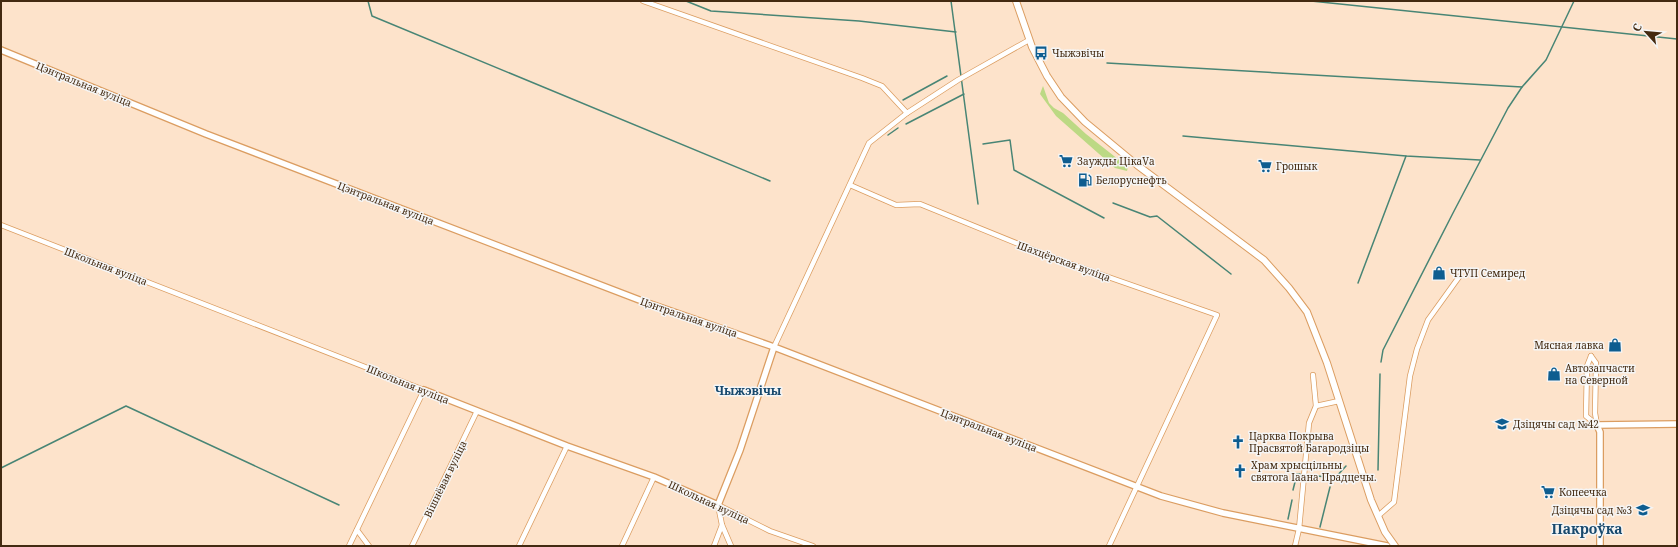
<svg xmlns="http://www.w3.org/2000/svg" width="1678" height="547" viewBox="0 0 1678 547" font-family="'Noto Serif',serif">
	<style>
		.green { fill: #bcd984 }
		.lines { fill: none; stroke-linecap: round; stroke-linejoin: round }
		.stream { stroke: #488575; stroke-width: 1.5 }
		.minor-casing { stroke: #db9d61; stroke-width: 6 }
		.tertiary-casing { stroke: #db9d61; stroke-width: 8 }
		.secondary-casing { stroke: #db9d61; stroke-width: 8 }
		.minor { stroke: #fff; stroke-width: 4.5 }
		.tertiary { stroke: #fff; stroke-width: 5.5 }
		.secondary { stroke: #fff; stroke-width: 6 }
		.labels { text-anchor: middle; stroke-width: 3; stroke-linejoin: round; paint-order: stroke }
		.poi-label { font-size: 10px; fill: #432a11; stroke: #f5f5f5; text-anchor: start }
		.street-label { font-size: 10px; fill: #432a11; stroke: #f5f5f5 }
		.quarter-label { font-size: 12px; font-weight: bold; fill: #18496d; stroke: #f5f5f5 }
		.district-label { font-size: 14px; font-weight: bold; fill: #18496d; stroke: #f5f5f5 }
	</style>
	<rect width="100%" height="100%" fill="#fde3cb"/>
	<polygon class="green" points="1043,86 1049,103 1054,108 1063,113 1086,134 1128,167 1127,171 1115,168 1056,116 1040,94"/>
	<g class="lines">
		<g class="stream">
			<polyline points="368,1 372,16 770,181"/>
			<polyline points="686,1 711,11 859,21 956,32"/>
			<polyline points="951,1 978,204"/>
			<polyline points="1311,1 1677,39"/>
			<polyline points="1107,63 1522,87"/>
			<polyline points="903,100 947,76"/>
			<polyline points="906,124 964,94"/>
			<polyline points="888,135 898,128"/>
			<polyline points="1183,136 1406,156 1480,160"/>
			<polyline points="983,144 1010,140 1014,170 1104,218"/>
			<polyline points="1113,203 1150,217 1157,216 1231,274"/>
			<polyline points="1358,283 1406,156"/>
			<polyline points="1381,362 1383,350 1453,213 1508,108 1522,87 1546,60 1574,1"/>
			<polyline points="1,468 126,406 339,505"/>
			<polyline points="1378,470 1380,374"/>
			<polyline points="1309,475 1335,478 1346,466"/>
			<polyline points="1293,490 1297,474 1300,474"/>
			<polyline points="1288,519 1292,500"/>
			<polyline points="1320,527 1330,487"/>
		</g>
		<g class="minor-casing">
			<g id="minor">
				<polyline points="643,1 862,78 882,86 907,113 958,80 1029,40"/>
				<polyline points="850,185 896,205 920,204 1048,256 1217,315 1109,546"/>
				<polyline points="1,225 424,390 349,546"/>
				<polyline points="774,347 869,143 907,113"/>
				<polyline points="1591,356 1587,366 1586,416 1597,425"/>
				<polyline points="1591,356 1596,363 1595,413 1597,425"/>
				<polyline points="1316,406 1339,401"/>
				<polyline points="718,505 770,531 813,546"/>
				<polyline points="718,505 722,525 731,546"/>
				<polyline points="1378,516 1394,502 1410,376 1417,349 1428,320 1459,277"/>
				<polyline points="357,530 369,546"/>
				<polyline points="412,546 477,411"/>
				<polyline points="519,546 567,446"/>
				<polyline points="622,546 654,477"/>
				<polyline points="714,546 722,525"/>
				<polyline points="1295,546 1299,529 1309,423 1316,406 1313,375"/>
			</g>
		</g>
		<g class="tertiary-casing">
			<g id="tertiary">
				<polyline points="1,50 206,134 642,301 774,347 1161,496 1223,513 1387,546"/>
				<polyline points="424,390 567,446 654,477 718,505 740,450 774,347"/>
				<polyline points="1600,546 1600,432 1597,425 1677,424"/>
			</g>
		</g>
		<g class="secondary-casing">
			<polyline id="secondary" points="1016,1 1032,47 1047,76 1061,97 1085,122 1137,165 1264,260 1289,288 1307,312 1327,363 1371,500 1385,532 1395,546"/>
		</g>
		<use href="#minor" class="minor"/>
		<use href="#tertiary" class="tertiary"/>
		<use href="#secondary" class="secondary"/>
	</g>
	<defs>
		<g id="bus-bare" transform="scale(1.08)"><path d="M-5-6H5V4H4V6H2V4H-2V6H-4V4H-5ZM-3.5-4V0h7V-4ZM-3.5 1.2v1.5H-2V1.2ZM2 1.2v1.5H3.5V1.2Z" fill="#0e5d90" stroke="#f5f5f5" stroke-width="2.5" paint-order="stroke"/></g>
		<g id="supermarket-bare" transform="scale(1.08)"><path d="M-6-5.5h2.5l.6 2H6L4.5 2H-2.5L-4.4-4H-6ZM-1.5 3.2a1.3 1.3 0 1 0 .1 0ZM3 3.2a1.3 1.3 0 1 0 .1 0Z" fill="#0e5d90" stroke="#f5f5f5" stroke-width="2.5" paint-order="stroke"/></g>
		<g id="fuel-bare" transform="scale(1.08)"><path d="M-5.5-6h7V0h2V4h1.3V-2.5L3-4.5l.8-.8L6-3V5H2.5V1h-1V6h-7ZM-4.2-4.7v3.2H.2V-4.7Z" fill="#0e5d90" stroke="#f5f5f5" stroke-width="2.5" paint-order="stroke"/></g>
		<g id="shop-bare" transform="scale(1.08)"><path d="M-5-2.5h2.3a2.7 3.5 0 0 1 5.4 0H5L5.5 6h-11ZM-1.5-2.5h3a1.5 2.3 0 0 0-3 0Z" fill="#0e5d90" stroke="#f5f5f5" stroke-width="2.5" paint-order="stroke"/></g>
		<g id="school-bare" transform="scale(1.08)"><path d="M0-5L7-2L0 1L-7-2ZM-4 1L0 2.5L4 1V4Q0 6-4 4Z" fill="#0e5d90" stroke="#f5f5f5" stroke-width="2.5" paint-order="stroke"/></g>
		<g id="church-bare" transform="scale(1.08)"><path d="M-1.2-6h2.4v3.5h3.3v2.4h-3.3V6h-2.4V-.1h-3.3v-2.4h3.3Z" fill="#0e5d90" stroke="#f5f5f5" stroke-width="2.5" paint-order="stroke"/></g>
	</defs>
	<g fill-rule="evenodd">
		<use href="#bus-bare" x="1041" y="53"/>
		<use href="#supermarket-bare" x="1066" y="161"/>
		<use href="#supermarket-bare" x="1265" y="166"/>
		<use href="#fuel-bare" x="1085" y="180"/>
		<use href="#shop-bare" x="1439" y="273"/>
		<use href="#shop-bare" x="1615" y="345"/>
		<use href="#shop-bare" x="1554" y="374"/>
		<use href="#school-bare" x="1502" y="424"/>
		<use href="#church-bare" x="1238" y="442"/>
		<use href="#church-bare" x="1240" y="471"/>
		<use href="#supermarket-bare" x="1548" y="492"/>
		<use href="#school-bare" x="1643" y="510"/>
	</g>
	<g class="labels">
		<g class="poi-label">
			<text x="1052" y="57">Чыжэвічы</text>
			<text x="1077" y="165">Заужды ЦікаVа</text>
			<text x="1276" y="170">Грошык</text>
			<text x="1096" y="184">Белоруснефть</text>
			<text x="1450" y="277">ЧТУП Семиред</text>
			<text x="1604" y="349" text-anchor="end">Мясная лавка</text>
			<text x="1565" y="372">Автозапчасти<tspan x="1565" dy="12">на Северной</tspan></text>
			<text x="1513" y="428">Дзіцячы сад №42</text>
			<text x="1249" y="440">Царква Покрыва<tspan x="1249" dy="12">Прасвятой Багародзіцы</tspan></text>
			<text x="1251" y="469">Храм хрысцільны<tspan x="1251" dy="12">святога Іаана Прадцечы.</tspan></text>
			<text x="1559" y="496">Копеечка</text>
			<text x="1632" y="514" text-anchor="end">Дзіцячы сад №3</text>
		</g>
		<g class="street-label">
			<text transform="translate(84 84) rotate(22)" y="4">Цэнтральная вуліца</text>
			<text transform="translate(386 203) rotate(21)" y="4">Цэнтральная вуліца</text>
			<text transform="translate(1064 261) rotate(20)" y="4">Шахцёрская вуліца</text>
			<text transform="translate(106 266) rotate(21)" y="4">Школьная вуліца</text>
			<text transform="translate(689 317) rotate(19)" y="4">Цэнтральная вуліца</text>
			<text transform="translate(408 384) rotate(22)" y="4">Школьная вуліца</text>
			<text transform="translate(989 430) rotate(21)" y="4">Цэнтральная вуліца</text>
			<text transform="translate(445 479) rotate(-64)" y="4">Вішнёвая вуліца</text>
			<text transform="translate(709 502) rotate(25)" y="4">Школьная вуліца</text>
		</g>
		<g class="quarter-label">
			<text x="748" y="395">Чыжэвічы</text>
		</g>
		<g class="district-label">
			<text x="1587" y="534">Пакроўка</text>
		</g>
	</g>
	<rect width="1678" height="547" fill="none" stroke="#432a11" stroke-width="4"/>
	<g transform="translate(1646 32) rotate(297)" stroke="#f5f5f5" stroke-width="3" paint-order="stroke">
	<path d="M0-3L7 15L0 10L-7 15Z" fill="#432a11"/>
	<text y="-6" font-size="11" font-weight="bold" text-anchor="middle" fill="#432a11">С</text>
	</g>
</svg>
